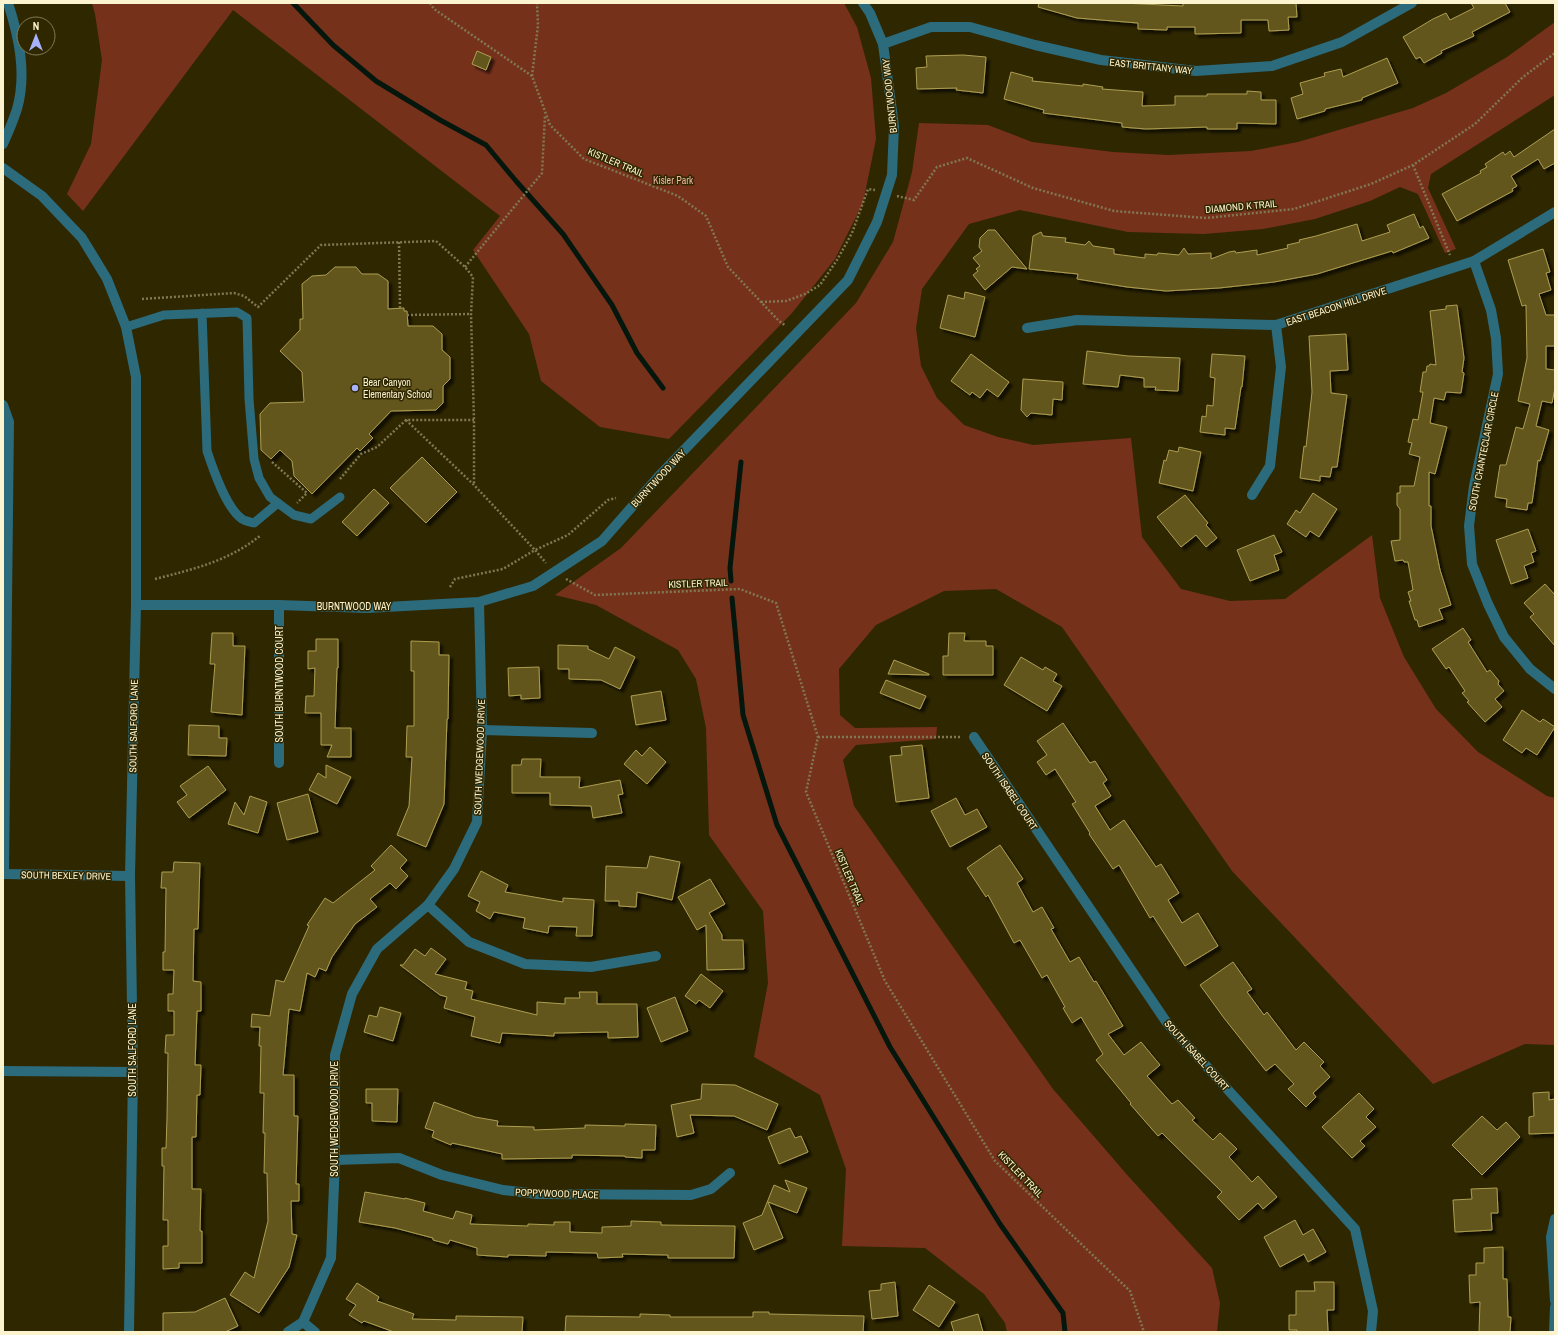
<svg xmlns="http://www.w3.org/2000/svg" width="1558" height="1335" viewBox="0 0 1558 1335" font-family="'Archivo Narrow',sans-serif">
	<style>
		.green { fill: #76311b }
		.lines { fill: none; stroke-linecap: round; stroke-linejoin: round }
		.stream { stroke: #05160d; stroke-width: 5 }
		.building { fill: #62561b; stroke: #ad9e52; filter: url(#shadow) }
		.path { stroke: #807852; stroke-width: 2.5; stroke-dasharray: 2 2; stroke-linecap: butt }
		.service { stroke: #2b6b7c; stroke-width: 9 }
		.minor { stroke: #2b6b7c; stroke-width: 10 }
		.tertiary { stroke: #2b6b7c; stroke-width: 10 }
		.poi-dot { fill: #a7b1fc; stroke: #2f2700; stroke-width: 1.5 }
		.labels { text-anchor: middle; stroke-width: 3; stroke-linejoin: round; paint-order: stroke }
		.street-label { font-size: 10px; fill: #fcf4cf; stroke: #2f2700 }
		.park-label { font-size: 10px; fill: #f0b5a3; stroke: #2f2700 }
		.poi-label { font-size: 10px; fill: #fcf4cf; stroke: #2f2700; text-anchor: start }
	</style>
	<defs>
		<filter id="shadow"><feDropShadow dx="3.5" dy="3.5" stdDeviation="1" flood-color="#0009"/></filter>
	</defs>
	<rect width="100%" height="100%" fill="#2f2700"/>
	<g class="green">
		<polygon points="92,3 844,3 857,27 871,78 876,139 863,203 835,259 792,313 669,439 600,427 541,381 529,334 473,250 500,216 233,10 83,211 67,194 91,144 102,60 95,14"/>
		<polygon points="1555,22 1555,95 1431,174 1428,188 1456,249 1445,253 1418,194 1400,187 1370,201 1315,219 1263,229 1204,234 1128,232 1020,210 969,224 922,289 916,328 921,366 937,398 964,425 998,437 1033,445 1131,438 1142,537 1181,589 1230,601 1285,599 1372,535 1380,598 1404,657 1436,709 1478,752 1547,796 1555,798 1555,1045 1525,1044 1433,1084 1232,871 1062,627 996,589 944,591 876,625 839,669 840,715 855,728 937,727 936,739 856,745 843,760 854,806 1053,1089 1129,1177 1212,1268 1220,1303 1217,1332 1007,1332 1005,1323 984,1294 925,1248 842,1246 846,1169 820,1095 754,1057 768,983 763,911 709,835 706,728 696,679 678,650 596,605 555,595 621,548 856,303 893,242 912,172 919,123 988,125 1032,142 1113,152 1168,155 1251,151 1298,142 1413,108 1446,93 1507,57"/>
	</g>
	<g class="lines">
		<g class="stream">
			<polyline points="293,3 333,45 376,81 440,120 486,145 516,181 563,234 612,305 637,353 663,388"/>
			<polyline points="731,581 730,568 741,462"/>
			<polyline points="732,598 743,715 777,825 890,1047 1000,1224 1063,1313 1065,1332"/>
		</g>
	</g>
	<g class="building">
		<polygon points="1039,3 1122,3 1183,6 1183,3 1296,3 1297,17 1288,17 1289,30 1269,31 1268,20 1241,20 1241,33 1195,34 1195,27 1167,27 1167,30 1138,29 1138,23 1077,18 1038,7"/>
		<polygon points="1471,3 1505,3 1510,12 1472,32 1474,36 1441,51 1442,53 1424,63 1420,57 1416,59 1403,37 1433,19 1446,13 1450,20 1474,8"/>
		<polygon points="477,51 491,57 486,70 472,64"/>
		<polygon points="963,55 986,57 983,93 956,90 957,88 917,89 916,68 927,67 926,56"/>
		<polygon points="1387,58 1398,83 1362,98 1362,100 1325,109 1325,111 1297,119 1291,98 1303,94 1300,83 1325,76 1324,73 1341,69 1343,77"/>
		<polygon points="1011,72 1033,78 1032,81 1083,86 1083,84 1103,87 1102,89 1143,92 1142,106 1175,105 1175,96 1207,96 1207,94 1247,94 1247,91 1261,92 1261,100 1276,100 1276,124 1237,123 1237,129 1207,129 1207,127 1146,129 1122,127 1122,123 1043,113 1044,110 1004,99"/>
		<polygon points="1555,129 1555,163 1544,169 1538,159 1511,176 1517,186 1512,189 1513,191 1457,221 1442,194 1481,173 1480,171 1487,167 1485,164 1503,152 1505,155 1510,151 1514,157"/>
		<polygon points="1414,214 1420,228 1423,226 1429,238 1393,253 1392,251 1317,274 1274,282 1219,288 1166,291 1127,287 1077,279 1078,274 1029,269 1033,236 1041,232 1043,236 1066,238 1065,242 1085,245 1089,241 1093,246 1114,249 1114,254 1145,258 1145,254 1157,255 1158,253 1179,255 1184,248 1188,254 1211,253 1211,259 1229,252 1235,251 1236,253 1257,250 1257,255 1288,248 1287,245 1300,242 1299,240 1316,236 1357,224 1362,241 1390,232 1387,225"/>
		<polygon points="988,230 995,230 1027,269 1012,267 985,290 973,275 978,271 976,269 980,266 973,258 982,251 979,247 980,238"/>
		<polygon points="1543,249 1550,272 1546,273 1551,290 1539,294 1546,315 1555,315 1555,346 1546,346 1546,369 1555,370 1555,388 1552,403 1542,401 1536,426 1549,430 1540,461 1538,460 1532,503 1528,503 1527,510 1506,507 1507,499 1495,497 1500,465 1506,465 1516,427 1523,429 1530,404 1518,401 1527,358 1526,305 1522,306 1508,260"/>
		<polygon points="335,267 356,267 362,274 378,274 388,281 388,309 404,308 404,311 407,311 408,326 433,326 442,334 442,350 450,357 450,379 443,386 443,403 436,410 391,411 369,434 373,438 360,451 357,448 312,494 294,476 292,461 280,450 271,459 261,450 260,414 270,403 304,402 302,372 280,351 300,330 300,319 303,319 302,284 312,276 326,275"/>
		<polygon points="965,292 985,297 975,337 940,328 948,295 964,299"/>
		<polygon points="1457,305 1464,358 1462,372 1464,373 1461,393 1446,392 1444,400 1434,398 1430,423 1447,427 1435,474 1429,472 1429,506 1431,506 1431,526 1440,570 1451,605 1439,609 1443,619 1419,627 1417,620 1415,620 1409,601 1411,601 1408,592 1413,590 1408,562 1404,562 1403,560 1395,561 1391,541 1400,540 1400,509 1397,505 1397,493 1400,493 1400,486 1414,486 1420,457 1409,454 1412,443 1408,442 1413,419 1418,420 1423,392 1420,392 1423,372 1426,372 1427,366 1429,366 1430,364 1436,365 1430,311 1446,309 1446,306"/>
		<polygon points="1346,334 1348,370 1330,371 1331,393 1347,395 1337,467 1332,467 1330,477 1320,476 1320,481 1300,478 1304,446 1306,447 1312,392 1309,336"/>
		<polygon points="1087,351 1128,356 1180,358 1178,391 1155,390 1156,387 1144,387 1144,378 1120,375 1118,387 1083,384"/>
		<polygon points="971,354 1009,382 998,397 987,389 980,398 972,392 970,395 951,381"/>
		<polygon points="1212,354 1245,356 1242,387 1241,387 1235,429 1225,428 1225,435 1200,432 1202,416 1206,417 1207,405 1213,406 1215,378 1210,377"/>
		<polygon points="1023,379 1063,382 1062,400 1053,399 1052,415 1031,413 1027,417 1021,410"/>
		<polygon points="1179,447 1201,452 1193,491 1159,483 1164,460 1166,461 1169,450 1178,452"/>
		<polygon points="422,457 457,492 426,523 390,488"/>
		<polygon points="374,489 389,503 357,536 342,522"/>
		<polygon points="1313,493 1337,509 1319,537 1310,531 1306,537 1287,524 1296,510 1300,513"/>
		<polygon points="1185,495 1208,523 1206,525 1217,538 1206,547 1196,535 1181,547 1157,517"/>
		<polygon points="1528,529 1536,551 1531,553 1534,562 1524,566 1528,578 1511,584 1496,540"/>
		<polygon points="1274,535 1282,552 1274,555 1279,570 1250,581 1237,550"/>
		<polygon points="1545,584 1555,595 1555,646 1530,617 1534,614 1524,603"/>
		<polygon points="1463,628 1471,640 1468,642 1487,672 1490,670 1499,681 1498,684 1504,691 1495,699 1502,707 1485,722 1467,702 1469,701 1462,693 1465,691 1449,667 1446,669 1432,649"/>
		<polygon points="212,633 233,633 233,646 245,646 242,715 211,712 215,664 210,664"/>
		<polygon points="949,633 965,633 964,641 986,641 986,646 993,646 993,675 943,675 943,656 948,656"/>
		<polygon points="316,639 338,639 338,668 337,668 335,728 351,728 351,757 327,757 332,745 321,745 321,713 305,713 306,696 314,696 315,668 308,669 308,651 316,651"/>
		<polygon points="411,641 439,642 439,655 449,655 448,719 447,719 444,804 426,847 397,835 409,806 412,757 406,757 407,726 414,726 414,671 411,671"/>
		<polygon points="558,645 588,646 588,649 609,659 615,647 635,657 620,689 601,680 569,679 569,669 558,669"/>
		<polygon points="1021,657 1043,670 1045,667 1057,674 1053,681 1062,686 1047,711 1004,685"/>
		<polygon points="894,660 929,674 929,675 888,674"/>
		<polygon points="539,667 540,698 521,699 521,695 509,696 508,668"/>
		<polygon points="886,680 926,696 920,709 880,693"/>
		<polygon points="661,691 666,720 636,725 631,696"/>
		<polygon points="1522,710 1540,722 1543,719 1555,727 1537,755 1526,748 1522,753 1503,740"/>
		<polygon points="1063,723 1090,763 1095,761 1107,780 1103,783 1111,796 1095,806 1110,830 1124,820 1156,867 1161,864 1179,893 1168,900 1182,923 1198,913 1218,946 1185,966 1153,916 1150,918 1119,865 1113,869 1089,834 1090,833 1072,804 1076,802 1055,769 1046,775 1037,762 1047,755 1037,741"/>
		<polygon points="189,725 219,726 219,738 227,738 226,756 188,755"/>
		<polygon points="922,745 929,798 896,802 890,756 902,755 901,747"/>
		<polygon points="650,747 666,762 647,784 624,764 636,750 642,756"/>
		<polygon points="522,759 541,759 540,777 580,777 579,788 620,780 623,794 618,795 622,813 593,818 591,806 550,805 550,793 512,793 512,765 521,765"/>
		<polygon points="326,765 351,777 337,804 309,790 318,773 326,778"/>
		<polygon points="208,766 226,790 189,818 177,802 187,795 180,786"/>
		<polygon points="308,794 318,832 287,840 277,803"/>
		<polygon points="250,796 267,802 258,833 228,824 235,802 244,815"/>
		<polygon points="956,798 965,815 977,809 987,827 950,847 931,811"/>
		<polygon points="391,845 407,860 400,868 408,876 396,889 390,883 370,899 377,907 355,924 332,957 326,971 319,968 315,977 307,973 300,1011 289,1009 283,1075 294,1075 294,1116 298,1116 296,1184 299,1184 299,1201 291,1201 292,1234 297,1235 289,1267 259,1313 230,1295 245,1272 254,1278 268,1221 267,1173 264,1173 265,1133 263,1133 264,1093 260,1093 261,1046 259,1046 260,1027 251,1027 252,1014 270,1016 276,980 284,982 309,926 307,925 325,898 333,903 375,870 371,866"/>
		<polygon points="1000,845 1023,879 1017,883 1033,912 1042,907 1054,928 1051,929 1070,962 1079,957 1094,982 1096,981 1123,1026 1108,1034 1124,1055 1141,1042 1160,1065 1147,1076 1172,1104 1178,1100 1195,1118 1192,1120 1213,1140 1220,1133 1237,1149 1229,1157 1252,1182 1258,1176 1277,1197 1263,1209 1258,1203 1239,1220 1217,1197 1222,1192 1162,1133 1158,1136 1130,1104 1131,1103 1096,1060 1103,1054 1081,1017 1072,1023 1063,1008 1065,1007 1047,975 1042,978 1020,940 1014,943 988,895 986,897 967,868"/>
		<polygon points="650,856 680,862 672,900 637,892 636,907 619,906 619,901 605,901 606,866 647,868"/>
		<polygon points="174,862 200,863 198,929 194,929 193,981 201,982 201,1011 197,1011 195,1065 201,1065 200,1095 197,1095 196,1137 192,1137 192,1189 201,1189 200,1231 202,1231 202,1263 179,1263 179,1268 163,1269 163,1246 168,1246 168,1220 163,1220 164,1166 162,1166 162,1148 166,1148 167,1118 168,1053 165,1053 166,1035 174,1035 174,1011 168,1011 168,994 173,994 174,970 163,970 163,952 165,952 166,888 161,888 162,872 173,872"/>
		<polygon points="481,871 508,885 505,892 563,902 563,898 594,900 592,936 576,936 577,927 549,926 548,933 523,928 525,918 494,912 490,919 476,911 480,902 468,896"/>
		<polygon points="710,879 725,904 709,913 722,935 722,940 743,940 744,969 707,970 706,925 697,930 678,897"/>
		<polygon points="431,948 446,959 435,974 467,982 465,989 473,991 471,999 537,1015 537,1002 565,1004 565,998 580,998 579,992 597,992 597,1004 637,1004 638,1037 608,1038 608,1032 554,1033 554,1036 502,1033 500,1043 471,1036 475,1017 444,1008 447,997 440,995 400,965 403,965 415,949 425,956"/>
		<polygon points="1233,962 1252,989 1247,992 1264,1015 1267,1012 1296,1050 1304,1042 1324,1062 1320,1066 1330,1077 1313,1093 1316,1097 1306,1107 1288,1089 1294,1084 1275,1064 1266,1071 1224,1018 1200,985"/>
		<polygon points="701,974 723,991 710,1008 699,1000 696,1004 685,996"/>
		<polygon points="675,997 688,1031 661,1042 647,1008"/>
		<polygon points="380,1007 401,1013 393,1041 364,1032 369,1015 377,1017"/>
		<polygon points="702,1084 735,1085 778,1104 767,1130 734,1116 690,1115 694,1133 677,1137 671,1105 701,1099"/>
		<polygon points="366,1089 398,1089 397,1122 372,1121 372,1103 366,1103"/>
		<polygon points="1549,1092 1549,1100 1555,1099 1555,1133 1529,1134 1529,1117 1534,1116 1533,1093"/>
		<polygon points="1359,1093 1374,1109 1366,1117 1376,1127 1360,1141 1365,1146 1352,1158 1322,1127"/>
		<polygon points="434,1102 475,1117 498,1121 497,1126 534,1127 534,1130 585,1128 585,1125 625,1126 625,1124 656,1125 655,1150 642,1150 642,1158 625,1157 625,1156 572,1155 572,1158 502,1159 502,1154 452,1143 451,1145 432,1137 434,1131 425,1128"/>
		<polygon points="1482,1116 1497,1130 1506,1122 1520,1137 1482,1175 1452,1145"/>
		<polygon points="790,1128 795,1138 801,1136 808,1152 779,1164 768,1137"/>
		<polygon points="785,1180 807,1188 797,1213 768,1202 783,1238 754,1250 743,1223 762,1215 774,1185 790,1192"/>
		<polygon points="1497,1188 1498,1213 1491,1213 1492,1230 1455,1232 1453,1200 1472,1199 1471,1189"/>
		<polygon points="365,1192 405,1199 405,1198 425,1203 423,1211 453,1219 456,1211 472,1215 470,1224 528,1226 528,1224 554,1225 554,1222 570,1222 570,1232 602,1233 602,1227 631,1226 631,1221 661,1222 661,1225 735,1226 734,1258 668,1258 668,1255 622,1254 623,1257 598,1258 597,1253 546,1252 546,1256 508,1255 508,1257 477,1255 477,1248 450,1240 448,1244 433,1240 433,1238 395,1228 359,1222"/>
		<polygon points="1295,1220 1303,1235 1313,1229 1326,1252 1308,1262 1304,1254 1280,1267 1264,1237"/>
		<polygon points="1503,1247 1503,1279 1507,1279 1508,1317 1511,1317 1510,1332 1479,1332 1480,1302 1470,1303 1469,1275 1476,1275 1476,1263 1484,1263 1484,1248"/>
		<polygon points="895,1282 898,1316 872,1319 869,1291 881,1290 881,1284"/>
		<polygon points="1314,1282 1334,1282 1334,1310 1327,1310 1328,1332 1297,1332 1297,1330 1289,1330 1289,1315 1296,1315 1296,1291 1315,1291"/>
		<polygon points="357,1283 379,1297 377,1301 414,1314 412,1319 456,1320 456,1316 523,1317 522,1332 394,1332 364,1321 362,1323 349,1315 356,1305 346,1299"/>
		<polygon points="929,1285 955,1302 939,1327 913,1310"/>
		<polygon points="225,1298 238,1326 225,1332 163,1332 163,1313 195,1312"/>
		<polygon points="753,1312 769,1312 769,1314 864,1316 863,1332 565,1332 566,1316 640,1317 640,1314 670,1315 670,1317 753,1317"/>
		<polygon points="978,1314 983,1332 954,1332 951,1322"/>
	</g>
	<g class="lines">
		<g class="path">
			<polyline points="430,3 434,9 532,76 550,125 584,159 678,196 706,216 728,267 779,321 786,326"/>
			<polyline points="532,76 538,25 537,3"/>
			<polyline points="1413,165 1450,255"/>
			<polyline points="897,196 914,200 937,167 967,158 1033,188 1114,211 1206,218 1294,209 1371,184 1413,165 1475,124 1523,77 1555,53"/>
			<polyline points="399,242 400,309"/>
			<polyline points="465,267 542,173 545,115"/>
			<polyline points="142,299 234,293 244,296 258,307 321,245 436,241 465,267 473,277 471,314 474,420 474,485"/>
			<polyline points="761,302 786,301 805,294 820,285 837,260 852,233 868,189 875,190"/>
			<polyline points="407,315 471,314"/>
			<polyline points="406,420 474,485 535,550 568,535 608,500 616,498"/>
			<polyline points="272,462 307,493 297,503"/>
			<polyline points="340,479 361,454 377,447 406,420 474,420"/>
			<path d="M 155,579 C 194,569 229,561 261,535"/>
			<polyline points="566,579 595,595 740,589 776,603 818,737 806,792 885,981 995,1161 1130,1291 1144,1332"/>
			<polyline points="450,587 455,579 503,569 535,550 546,563"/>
			<polyline points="818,737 962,737"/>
		</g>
		<g class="service">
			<path d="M 202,313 L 207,451 C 213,469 226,508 242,519 C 245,521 250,522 254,523 L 278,503"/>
			<polyline points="126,327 164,315 237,312 247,318 249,399 254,459 259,478 270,497 294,515 311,519 340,497"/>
		</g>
		<g class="minor">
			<polyline points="883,44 931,27 970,27 1035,45 1101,60 1196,71 1272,66 1342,42 1412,3"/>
			<path d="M 3,144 C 8,133 13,121 17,109 C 27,74 19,37 8,3"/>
			<polyline points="1474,261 1491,310 1496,338 1498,374 1474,486 1469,526 1472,564 1488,604 1504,637 1530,669 1555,689"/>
			<polyline points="1027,328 1077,320 1276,325 1474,261 1555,212"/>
			<polyline points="3,405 9,422 4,874"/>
			<polyline points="1252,495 1270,466 1281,367 1276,325"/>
			<polyline points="279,605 279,763"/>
			<polyline points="482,730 592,733"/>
			<polyline points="974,737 1167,1023 1355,1229 1373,1311 1371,1332"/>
			<polyline points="3,874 130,876"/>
			<polyline points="428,905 469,942 525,964 591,967 656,956"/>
			<polyline points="3,1071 133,1072"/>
			<polyline points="335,1160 399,1158 442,1175 503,1190 537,1194 691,1195 711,1189 730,1173"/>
			<polyline points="1555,1219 1551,1237 1555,1301"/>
			<polyline points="303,1322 315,1332"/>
			<polyline points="288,1332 303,1322 331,1258 335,1160 335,1055 352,994 377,949 428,905 454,869 477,822 482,730 479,602"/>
			<polyline points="1554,1332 1555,1307"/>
		</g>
		<g class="tertiary">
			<polyline points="3,168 42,196 82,238 107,279 126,327 136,377 136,605 130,876 133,1072 129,1332"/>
			<polyline points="136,605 279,605 367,608 479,602 533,586 602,541 659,476 848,280 877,222 892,175 894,126 883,44 870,13 863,3"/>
		</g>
	</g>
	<circle class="poi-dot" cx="355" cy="388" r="4"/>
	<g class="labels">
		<g class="street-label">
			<text transform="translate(1151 66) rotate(6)" y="4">EAST BRITTANY WAY</text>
			<text transform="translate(889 96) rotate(-96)" y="4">BURNTWOOD WAY</text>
			<text transform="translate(616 162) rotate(23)" y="4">KISTLER TRAIL</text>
			<text transform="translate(1241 206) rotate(-5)" y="4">DIAMOND K TRAIL</text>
			<text transform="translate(1336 306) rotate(-18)" y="4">EAST BEACON HILL DRIVE</text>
			<text transform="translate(1483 451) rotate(-79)" y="4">SOUTH CHANTECLAIR CIRCLE</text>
			<text transform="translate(658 478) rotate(-47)" y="4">BURNTWOOD WAY</text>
			<text transform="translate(698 583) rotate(-2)" y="4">KISTLER TRAIL</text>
			<text x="354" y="610">BURNTWOOD WAY</text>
			<text transform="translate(279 684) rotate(-90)" y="4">SOUTH BURNTWOOD COURT</text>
			<text transform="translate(133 726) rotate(-89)" y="4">SOUTH SALFORD LANE</text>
			<text transform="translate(479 757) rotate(-88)" y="4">SOUTH WEDGEWOOD DRIVE</text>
			<text transform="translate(1010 791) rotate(56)" y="4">SOUTH ISABEL COURT</text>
			<text transform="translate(66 875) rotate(1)" y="4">SOUTH BEXLEY DRIVE</text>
			<text transform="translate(850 877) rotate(67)" y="4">KISTLER TRAIL</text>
			<text transform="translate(132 1050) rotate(-90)" y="4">SOUTH SALFORD LANE</text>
			<text transform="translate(1197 1055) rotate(48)" y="4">SOUTH ISABEL COURT</text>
			<text transform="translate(334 1119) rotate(-90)" y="4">SOUTH WEDGEWOOD DRIVE</text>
			<text transform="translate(1021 1174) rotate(46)" y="4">KISTLER TRAIL</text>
			<text transform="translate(557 1193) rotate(2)" y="4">POPPYWOOD PLACE</text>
		</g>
		<g class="park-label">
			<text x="673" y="184">Kisler Park</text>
		</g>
		<g class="poi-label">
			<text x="363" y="386">Bear Canyon<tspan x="363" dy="12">Elementary School</tspan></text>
		</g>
	</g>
	<rect width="1558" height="1335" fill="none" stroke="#fcf4cf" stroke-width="8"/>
	<g transform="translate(36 36)"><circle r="19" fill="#2f2700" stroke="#817953"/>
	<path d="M0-3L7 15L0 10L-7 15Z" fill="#a7b1fc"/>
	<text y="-6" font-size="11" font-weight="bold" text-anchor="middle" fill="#fcf4cf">N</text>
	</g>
</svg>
